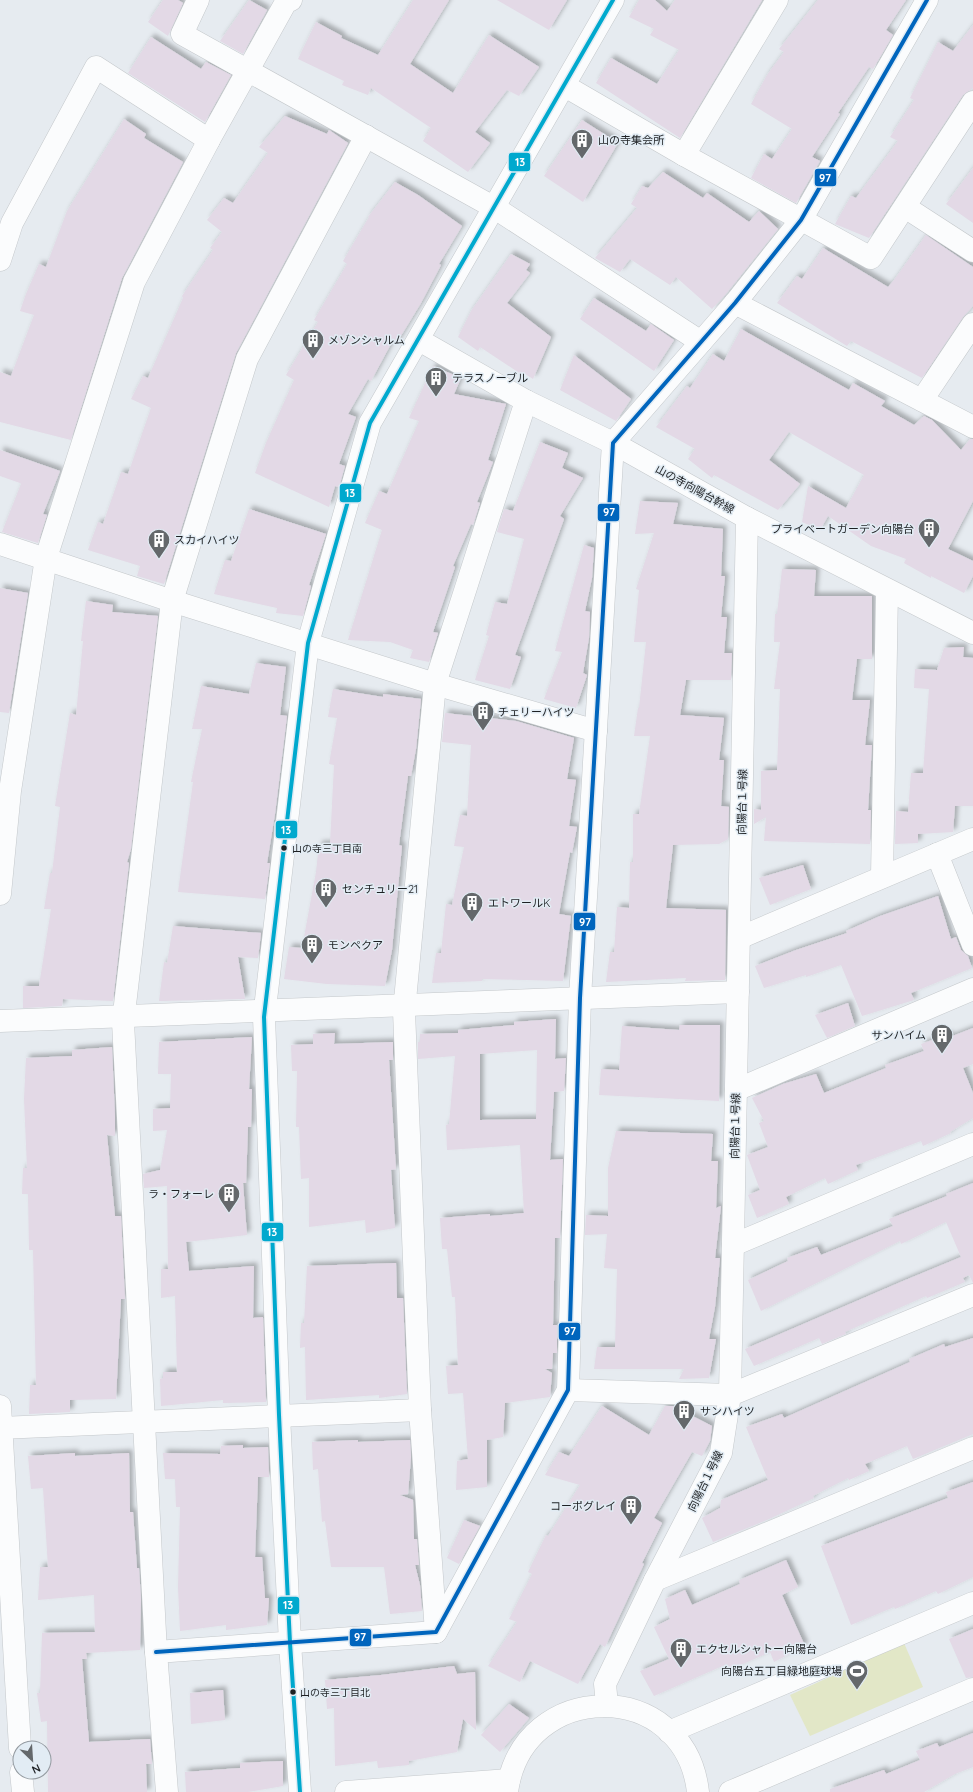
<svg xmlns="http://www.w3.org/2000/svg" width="973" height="1792" viewBox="0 0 973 1792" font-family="Quicksand,'Noto Sans JP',sans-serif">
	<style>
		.green { fill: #e2e7c7 }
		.building { fill: #e3d9e6; fill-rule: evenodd; filter: url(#shadow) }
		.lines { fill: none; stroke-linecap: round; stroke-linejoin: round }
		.minor-casing { stroke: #c4c8cb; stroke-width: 23 }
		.tertiary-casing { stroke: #c4c8cb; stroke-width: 23 }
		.minor { stroke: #fbfcfd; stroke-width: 22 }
		.tertiary { stroke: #fbfcfd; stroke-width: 22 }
		.bus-1-casing { stroke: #e2ecf4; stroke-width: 7 }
		.bus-2-casing { stroke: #e2ecf4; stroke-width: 7 }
		.bus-1 { stroke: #00a9ce; stroke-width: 4 }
		.bus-2 { stroke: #0065bd; stroke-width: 4 }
		.bus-dot { fill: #1e2124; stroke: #e2ecf4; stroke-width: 1.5 }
		.labels { text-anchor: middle; stroke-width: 3; stroke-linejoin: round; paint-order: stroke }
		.bus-label { font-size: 10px; fill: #1e2124; stroke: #e2ecf4; text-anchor: start }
		.poi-label { font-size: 11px; fill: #1e2124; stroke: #e2ecf4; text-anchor: start }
		.street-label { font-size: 11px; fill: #1e2124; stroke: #e2ecf4 }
		.line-badge { stroke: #e2ecf4; stroke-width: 1.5 }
		.badge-label { font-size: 11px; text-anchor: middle; font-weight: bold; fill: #fff }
	</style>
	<defs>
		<filter id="shadow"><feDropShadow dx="3.5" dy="-3.5" stdDeviation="2" flood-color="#0004"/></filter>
	</defs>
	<rect width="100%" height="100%" fill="#e6ebf0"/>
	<polygon class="green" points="904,1643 923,1687 810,1736 790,1695"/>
	<g class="building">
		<polygon points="163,0 178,0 183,3 168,36 148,22"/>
		<polygon points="249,0 267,10 243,54 220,41"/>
		<polygon points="413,0 449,0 410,64 453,93 489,35 539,67 519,96 507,90 475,132 490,143 468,172 423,141 431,128 371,88 368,95 342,85 344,81 298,59 316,22 342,36 341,38 378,55"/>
		<polygon points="497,0 567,0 549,30"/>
		<polygon points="639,0 655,0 667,11 675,0 762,0 680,138 596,83 611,58 657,84 679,50 650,35 654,29 629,17"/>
		<polygon points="818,0 906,0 886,30 893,35 873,69 869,67 838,113 840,114 812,157 820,161 796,203 751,178 764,154 772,159 792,129 751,104 767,75 784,52 779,49"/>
		<polygon points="973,25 973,88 963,95 869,238 835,224 851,196 856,198 898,141 890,137 914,100 910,98 938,42 953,51"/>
		<polygon points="151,37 201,69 206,62 231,75 205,122 128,73"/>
		<polygon points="285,116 327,134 329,130 348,143 236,353 164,584 137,576 140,566 88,550 98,522 103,524 121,472 128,474 151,408 131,399 143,376 148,378 183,298 182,296 213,250 210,248 222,232 207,220 224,198 233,203 268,153 259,147"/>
		<polygon points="124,119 146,134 144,138 183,162 122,278 71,440 0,422 0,372 11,376 34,315 20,311 26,294 39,264 46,267 67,211"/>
		<polygon points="582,120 618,143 583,202 544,176"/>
		<polygon points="973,168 973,223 946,204"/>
		<polygon points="663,172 703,198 707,193 749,222 759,211 778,229 725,295 712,309 676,277 670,285 630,259 620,272 595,258 637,208 631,204 642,186 648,188"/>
		<polygon points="395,182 418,195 462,226 439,264 441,265 421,303 396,344 392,342 371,381 368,379 348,414 356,417 339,464 345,466 339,487 335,486 329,507 255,473 266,443 294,380 286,375 318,322 314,320 347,264 343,261 369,217 368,217"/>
		<polygon points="926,235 973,267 973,306 963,317 922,378 851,341 847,346 777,303 797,276 802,279 823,248 888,287 894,280"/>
		<polygon points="511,254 530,264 526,270 530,273 507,303 551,337 533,379 522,372 521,374 480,347 478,351 458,337 471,311"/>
		<polygon points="594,298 646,331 651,324 674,340 654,371 580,319"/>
		<polygon points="741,329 849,390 853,383 885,401 881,406 914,425 924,416 932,420 961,450 970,439 973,439 973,501 948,549 973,561 973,576 964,593 931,576 931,578 904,563 906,559 871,546 828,516 820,530 802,522 808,486 846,508 864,475 789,432 769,460 800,484 778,510 714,475 712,478 688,459 695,449 656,427 687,386 690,388 713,354 724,361"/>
		<polygon points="574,355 631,399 616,421 560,390"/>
		<polygon points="433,366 461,378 454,394 506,404 488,460 493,462 477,502 480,503 473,525 471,524 453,566 455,567 433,632 438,633 429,662 410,658 413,650 390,642 348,640 382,530 365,523 379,491 387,494 419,421 409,418"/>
		<polygon points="540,442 568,453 562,468 583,478 560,516 564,519 515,655 521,657 510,689 475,680 489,636 486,635 495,602 507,604 524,539 497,532 504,509 513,511"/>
		<polygon points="0,450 60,471 43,514 47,515 38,543 2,532 21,484 20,483 0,476"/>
		<polygon points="640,501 678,503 673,524 723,529 721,576 725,576 721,617 727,617 724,653 732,653 731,680 686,680 680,715 724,718 719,760 724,760 721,806 729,807 728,839 719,844 673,845 666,908 726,910 725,980 685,981 686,978 606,982 610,952 614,952 617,907 629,908 630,862 633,862 633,814 639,814 650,736 634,736 638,708 639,708 646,642 634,642 639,590 636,589 654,533 635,534"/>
		<polygon points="249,509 326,534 309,585 311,586 303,616 276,613 277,608 214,594 225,560 231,561"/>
		<polygon points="584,545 594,548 592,578 585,611 590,612 589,638 583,673 587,675 576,708 544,699 562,652 555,651"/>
		<polygon points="782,569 816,570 814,596 872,596 872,659 857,659 852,700 870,700 865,745 872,745 868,810 871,810 870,844 764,841 766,817 754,824 754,809 761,810 761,771 777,770 780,689 774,689 780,642 774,642 775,614 777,614"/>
		<polygon points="0,588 28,593 9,713 0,712"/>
		<polygon points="86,601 113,605 112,612 158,616 131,849 127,862 129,863 113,1001 63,999 62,1006 23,1008 23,986 39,986 51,909 44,909 50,873 52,873 60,807 55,806 70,713 76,715 83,641 81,641"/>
		<polygon points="964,647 963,657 973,658 973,806 955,806 953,832 918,834 918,843 895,844 896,811 908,812 911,773 923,773 929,689 914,688 915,669 937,670 944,648"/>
		<polygon points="256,663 286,667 280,715 287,716 275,814 267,863 270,863 265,899 178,892 193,782 191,782 202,729 192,729 201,686 249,694"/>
		<polygon points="333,689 383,697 383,694 421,699 416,749 411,776 408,776 399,845 402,846 392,950 385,986 327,984 284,979 289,947 302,948 316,872 319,844 330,844 334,765 329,764 337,718 328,717"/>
		<polygon points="445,713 516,721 574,738 567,779 576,780 569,826 577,827 572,853 570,852 559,914 571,916 563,981 482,979 482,981 432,983 436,953 441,953 446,904 452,905 464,847 454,846 460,815 467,816 471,745 442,742"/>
		<polygon points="803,865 811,889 770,905 759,878"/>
		<polygon points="938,896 951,939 956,937 961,950 968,956 972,968 911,993 914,1000 862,1016 841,965 806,977 806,975 764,988 755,966 796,950 847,933 846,931 880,916"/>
		<polygon points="173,926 261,933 258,958 238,957 245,999 159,1001 164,962 167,963"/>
		<polygon points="848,1003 855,1026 827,1038 815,1015"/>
		<path d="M 556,1019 L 555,1059 L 566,1058 L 564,1091 L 554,1092 L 550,1160 L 563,1159 L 560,1238 L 555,1238 L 553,1325 L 557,1325 L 557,1353 L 553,1353 L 552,1369 L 545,1369 L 552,1373 L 550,1397 L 505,1403 L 503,1437 L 487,1440 L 487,1487 L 456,1490 L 457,1461 L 468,1459 L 463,1393 L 448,1394 L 446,1366 L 458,1365 L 455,1297 L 452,1297 L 447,1249 L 442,1249 L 440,1218 L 490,1214 L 490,1216 L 524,1213 L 520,1145 L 447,1150 L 446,1125 L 449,1124 L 455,1056 L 418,1059 L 418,1042 L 420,1042 L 420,1034 L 458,1033 L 458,1030 L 514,1025 L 514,1022 ZM 537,1050 L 536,1119 L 480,1120 L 480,1054 Z"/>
		<polygon points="680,1025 720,1025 719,1101 599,1095 601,1069 619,1070 622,1026 679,1030"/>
		<polygon points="973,1028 973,1064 963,1068 973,1093 973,1118 950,1132 951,1133 923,1146 921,1141 856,1165 858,1170 828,1184 825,1178 786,1197 789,1204 757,1218 748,1195 760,1190 747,1155 768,1147 759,1123 764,1121 752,1098 783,1084 816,1074 824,1093 886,1068 885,1065 924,1051 921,1044 949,1034 950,1037"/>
		<polygon points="335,1033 334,1044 393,1042 393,1060 389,1060 396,1169 391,1170 395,1228 366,1233 365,1220 309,1227 309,1178 301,1179 299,1127 296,1127 297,1071 292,1071 291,1045 313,1044 313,1034"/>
		<polygon points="252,1037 249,1089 252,1089 251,1127 248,1127 246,1183 243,1183 247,1235 186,1242 189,1271 254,1266 253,1318 263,1317 266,1402 223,1403 223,1400 161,1406 160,1379 163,1378 163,1372 177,1372 175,1296 161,1298 161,1269 168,1269 167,1186 144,1188 143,1174 160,1170 167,1130 153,1131 153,1109 170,1108 171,1074 158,1074 159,1042"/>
		<polygon points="112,1047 115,1116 115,1136 107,1135 115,1216 121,1216 125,1299 121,1299 116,1399 70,1400 70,1412 29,1414 30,1385 36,1385 33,1250 29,1250 28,1194 22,1194 23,1168 27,1168 24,1099 26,1058 72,1056 72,1050"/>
		<polygon points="616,1131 713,1134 711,1161 718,1161 716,1208 721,1206 715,1258 720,1258 715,1307 709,1339 716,1339 709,1378 679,1379 684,1369 594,1369 597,1347 615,1347 617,1269 604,1268 607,1234 585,1235 586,1215 608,1216 608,1168"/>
		<polygon points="973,1183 973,1283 969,1275 963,1278 965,1282 927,1298 926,1296 845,1332 846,1334 822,1344 819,1338 754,1366 745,1349 903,1281 961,1257 946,1222 901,1244 900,1241 761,1311 748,1280 788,1261 787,1258 817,1247 821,1255 893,1226 889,1219 947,1196 946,1194"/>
		<polygon points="396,1263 397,1298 403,1298 407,1394 379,1398 379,1395 306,1400 305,1347 300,1348 301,1323 304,1323 307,1266"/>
		<polygon points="973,1338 973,1434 913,1459 907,1446 865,1464 869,1471 849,1480 848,1478 813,1496 814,1498 769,1519 713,1542 702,1518 720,1508 721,1500 768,1480 746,1427 782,1414 784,1418 910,1362 909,1359 944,1344 945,1347"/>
		<polygon points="602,1406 649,1435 665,1406 673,1406 712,1426 710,1441 702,1456 692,1452 654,1518 662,1523 642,1563 644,1564 605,1647 600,1644 578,1684 530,1661 520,1682 488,1666 517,1622 509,1619 532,1574 528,1572 546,1535 548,1536 580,1485 545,1475 559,1452 569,1456"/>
		<polygon points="358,1440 358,1442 410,1440 411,1457 408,1494 400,1495 413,1500 414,1539 417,1539 419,1565 415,1565 420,1585 422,1611 390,1614 384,1567 331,1567 325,1521 322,1522 318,1469 313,1470 312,1442"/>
		<polygon points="243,1445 243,1448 268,1447 269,1477 258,1477 255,1557 262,1557 265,1598 269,1598 267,1625 226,1630 226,1625 180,1631 178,1587 180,1507 176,1507 175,1479 165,1479 163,1453 220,1454 221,1446"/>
		<polygon points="75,1453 75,1456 129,1453 130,1512 133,1512 137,1568 139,1568 141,1599 140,1650 86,1653 87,1659 82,1659 89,1742 150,1739 152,1764 146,1764 147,1792 48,1792 47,1721 41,1722 37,1693 40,1693 42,1633 95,1632 94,1595 38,1600 40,1567 48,1567 43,1488 31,1489 28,1456"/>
		<polygon points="973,1482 973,1577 938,1594 936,1591 895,1609 894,1607 851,1625 821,1546 948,1498 946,1492"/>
		<polygon points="464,1520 480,1526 459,1564 447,1558"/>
		<polygon points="786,1560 798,1587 782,1595 805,1646 774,1662 770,1652 729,1670 727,1664 654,1696 640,1671 669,1659 654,1627 670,1619 665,1599 685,1590 692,1605 740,1584 739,1580"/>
		<polygon points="973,1629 973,1677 966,1678 949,1639"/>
		<polygon points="454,1666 457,1674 475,1672 476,1730 463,1719 457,1752 409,1761 409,1765 378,1768 377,1761 335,1766 334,1708 327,1709 325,1680 381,1675"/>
		<polygon points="223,1690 225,1720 191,1724 190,1693"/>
		<polygon points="509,1704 529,1718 500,1752 481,1735"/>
		<polygon points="973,1733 973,1767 955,1774 924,1792 830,1792 830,1789 884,1770 886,1774 920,1760 916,1751 937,1743 939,1747"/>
		<polygon points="283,1761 283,1786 248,1792 186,1792 185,1772 240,1768 240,1763"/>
	</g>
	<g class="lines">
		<g class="minor-casing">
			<g id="minor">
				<polyline points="198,0 182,34 495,208 701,342"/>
				<polyline points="565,86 684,155 871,258 973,102"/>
				<polyline points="684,155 777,0"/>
				<polyline points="905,207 973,251"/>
				<polyline points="0,260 12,223 96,67 209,140"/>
				<polyline points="735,303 973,427"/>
				<polyline points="419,340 526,401 613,443 747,518 973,633"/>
				<polyline points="922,400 973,324"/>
				<polyline points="0,544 172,601 435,684 596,731"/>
				<polyline points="937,854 973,945"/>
				<polyline points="882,877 887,591"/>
				<polyline points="0,894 10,791 46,558 134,282 209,140 286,2 291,0"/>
				<polyline points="739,938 973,839"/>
				<polyline points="0,1021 738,992"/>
				<polyline points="736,1090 973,989"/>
				<polyline points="733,1245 973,1144"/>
				<polyline points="568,1390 730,1395 973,1295"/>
				<polyline points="0,1406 20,1748"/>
				<polyline points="0,1428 420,1410"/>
				<polyline points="655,1580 973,1448"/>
				<polyline points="436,1632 420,1410 404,1011 435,684 526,401"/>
				<polyline points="156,1652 436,1632 568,1390 580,998 613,443 735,303 801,220 927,0"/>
				<polyline points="607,1705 605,1684 655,1580 721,1453 730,1395 747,518"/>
				<polyline points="669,1732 973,1603"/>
				<polyline points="21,1772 23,1792"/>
				<polyline points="167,1792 156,1652 123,1022 172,601 247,359 366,136"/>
				<path d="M 507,1792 C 522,1678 685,1677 698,1792"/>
				<polyline points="730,1792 973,1689"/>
			</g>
		</g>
		<g class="tertiary-casing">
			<g id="tertiary">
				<polyline points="300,1792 290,1643 279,1415 264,1017 308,643 370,423 613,0"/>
				<polyline points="346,1792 509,1780"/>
			</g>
		</g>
		<use href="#minor" class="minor"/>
		<use href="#tertiary" class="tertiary"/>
		<g class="bus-1-casing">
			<polyline id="bus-1" points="300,1792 290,1643 279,1415 264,1017 308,643 370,423 613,0"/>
		</g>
		<g class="bus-2-casing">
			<polyline id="bus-2" points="156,1652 436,1632 568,1390 580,998 613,443 735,303 801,220 927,0"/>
		</g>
		<use href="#bus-1" class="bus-1"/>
		<use href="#bus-2" class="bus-2"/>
	</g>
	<defs>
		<g id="building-pin" transform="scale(1.15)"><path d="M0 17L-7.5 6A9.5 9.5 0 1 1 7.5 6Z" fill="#64686b" stroke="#e2ecf4"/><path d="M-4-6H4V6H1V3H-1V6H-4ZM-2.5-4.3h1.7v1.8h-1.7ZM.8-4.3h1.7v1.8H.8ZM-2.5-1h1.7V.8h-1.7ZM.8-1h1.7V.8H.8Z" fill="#fff"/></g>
		<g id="stadium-pin" transform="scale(1.15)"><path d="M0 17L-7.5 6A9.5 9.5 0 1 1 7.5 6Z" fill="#64686b" stroke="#e2ecf4"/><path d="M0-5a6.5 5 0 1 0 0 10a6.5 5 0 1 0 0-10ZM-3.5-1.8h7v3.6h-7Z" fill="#fff"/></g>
	</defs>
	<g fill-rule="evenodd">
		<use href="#building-pin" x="582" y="140"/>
		<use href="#building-pin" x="313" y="340"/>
		<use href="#building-pin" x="436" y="378"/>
		<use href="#building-pin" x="929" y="529"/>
		<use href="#building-pin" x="159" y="540"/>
		<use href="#building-pin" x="483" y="712"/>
		<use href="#building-pin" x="326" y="889"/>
		<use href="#building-pin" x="472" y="903"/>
		<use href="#building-pin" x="312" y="945"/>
		<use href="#building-pin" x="942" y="1035"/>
		<use href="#building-pin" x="229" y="1194"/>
		<use href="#building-pin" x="684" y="1411"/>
		<use href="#building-pin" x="631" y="1506"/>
		<use href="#building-pin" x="681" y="1649"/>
		<use href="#stadium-pin" x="857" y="1671"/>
	</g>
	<g class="bus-dot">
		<circle cx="284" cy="848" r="3.5"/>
		<circle cx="293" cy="1692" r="3.5"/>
	</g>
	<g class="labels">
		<g class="bus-label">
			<text x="292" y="852">山の寺三丁目南</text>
			<text x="300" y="1696">山の寺三丁目北</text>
		</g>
		<g class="poi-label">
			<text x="598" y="144">山の寺集会所</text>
			<text x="328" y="344">メゾンシャルム</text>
			<text x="452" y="382">テラスノーブル</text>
			<text x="914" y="533" text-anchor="end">プライベートガーデン向陽台</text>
			<text x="174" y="544">スカイハイツ</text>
			<text x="498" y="716">チェリーハイツ</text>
			<text x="342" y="893">センチュリー21</text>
			<text x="488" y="907">エトワールK</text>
			<text x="328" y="949">モンペクア</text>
			<text x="926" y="1039" text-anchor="end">サンハイム</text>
			<text x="214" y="1198" text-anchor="end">ラ・フォーレ</text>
			<text x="700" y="1415">サンハイツ</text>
			<text x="616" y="1510" text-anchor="end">コーポグレイ</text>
			<text x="696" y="1653">エクセルシャトー向陽台</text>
			<text x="842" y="1675" text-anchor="end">向陽台五丁目緑地庭球場</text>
		</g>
		<g class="street-label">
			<text transform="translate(695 489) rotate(29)" y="4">山の寺向陽台幹線</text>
			<text transform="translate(742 802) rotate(-89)" y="4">向陽台１号線</text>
			<text transform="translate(735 1126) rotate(-89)" y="4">向陽台１号線</text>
			<text transform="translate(705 1481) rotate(-64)" y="4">向陽台１号線</text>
		</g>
	</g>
	<g class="line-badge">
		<rect x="508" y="152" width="23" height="20" rx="4" fill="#00a9ce"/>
		<rect x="814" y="168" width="23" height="19" rx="4" fill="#0065bd"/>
		<rect x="339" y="483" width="23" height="20" rx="4" fill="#00a9ce"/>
		<rect x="597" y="503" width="23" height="19" rx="4" fill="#0065bd"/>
		<rect x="275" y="820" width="23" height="19" rx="4" fill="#00a9ce"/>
		<rect x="573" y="912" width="23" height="19" rx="4" fill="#0065bd"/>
		<rect x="261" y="1222" width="23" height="20" rx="4" fill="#00a9ce"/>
		<rect x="558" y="1322" width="23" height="19" rx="4" fill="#0065bd"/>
		<rect x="277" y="1596" width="23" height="19" rx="4" fill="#00a9ce"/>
		<rect x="349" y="1628" width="23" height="19" rx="4" fill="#0065bd"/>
	</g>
	<g class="badge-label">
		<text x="520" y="166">13</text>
		<text x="825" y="182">97</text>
		<text x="350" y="497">13</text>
		<text x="609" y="516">97</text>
		<text x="286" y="834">13</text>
		<text x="585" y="926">97</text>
		<text x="272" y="1236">13</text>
		<text x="570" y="1335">97</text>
		<text x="288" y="1609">13</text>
		<text x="360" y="1641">97</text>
	</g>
	<g transform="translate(32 1760) rotate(155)"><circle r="19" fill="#e2ecf4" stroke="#949ba1"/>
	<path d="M0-3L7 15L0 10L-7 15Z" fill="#64686b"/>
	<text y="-6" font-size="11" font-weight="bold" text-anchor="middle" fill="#1e2124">N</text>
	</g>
</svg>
